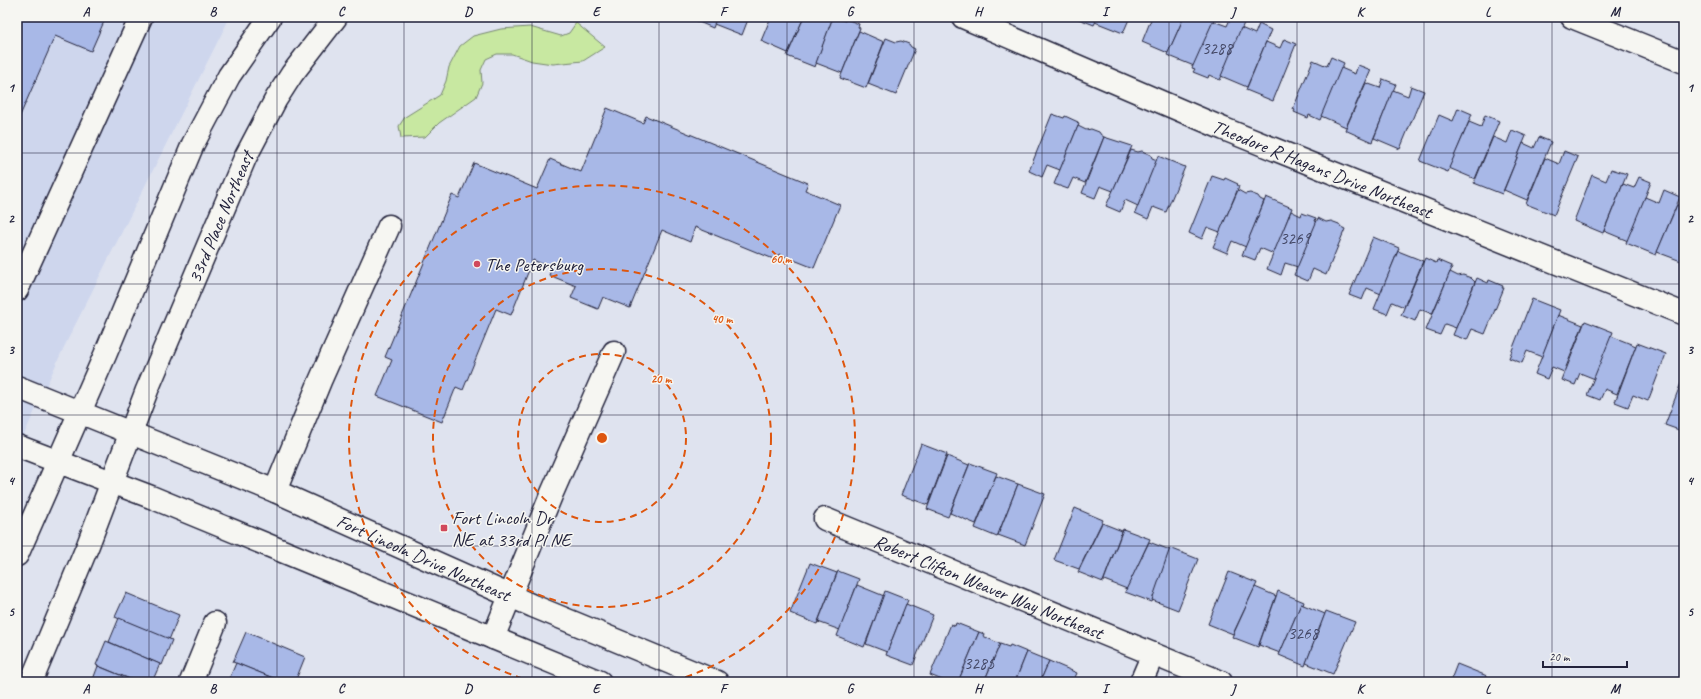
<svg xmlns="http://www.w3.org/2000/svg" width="1701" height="699" viewBox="0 0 1701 699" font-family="Caveat,sans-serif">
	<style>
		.built { fill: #ced6ed }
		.green { fill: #c8e8a1; stroke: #75856e }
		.building { fill: #a8b8e7; stroke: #22223b }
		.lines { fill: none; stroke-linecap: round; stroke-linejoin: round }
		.minor-casing { stroke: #22223b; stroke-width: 25 }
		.major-casing { stroke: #22223b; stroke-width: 25 }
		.minor { stroke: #f6f6f2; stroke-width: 22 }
		.major { stroke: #f6f6f2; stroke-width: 22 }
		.grid { fill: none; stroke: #22223b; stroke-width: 1; stroke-opacity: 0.55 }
		.ring { fill: none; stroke: #de560e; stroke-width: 2; stroke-dasharray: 7 5 }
		.poi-dot { fill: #d1495b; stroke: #f6f6f2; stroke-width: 1.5 }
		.labels { text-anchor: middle; stroke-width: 3; stroke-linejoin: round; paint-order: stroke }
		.number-label { font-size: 17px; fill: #444866 }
		.street-label { font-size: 19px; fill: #22223b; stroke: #f6f6f2 }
		.poi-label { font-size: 19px; fill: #22223b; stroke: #f6f6f2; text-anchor: start }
		.centre { fill: #de560e; stroke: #f6f6f2; stroke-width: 2 }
		.ring-label { font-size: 12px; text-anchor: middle; font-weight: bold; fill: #de560e; stroke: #f6f6f2; stroke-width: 3; stroke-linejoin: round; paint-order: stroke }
		.neatline { fill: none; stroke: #22223b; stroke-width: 1.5 }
		.grid-label { font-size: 13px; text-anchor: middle; font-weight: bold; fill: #22223b }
	</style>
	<rect width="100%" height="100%" fill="#dfe3ef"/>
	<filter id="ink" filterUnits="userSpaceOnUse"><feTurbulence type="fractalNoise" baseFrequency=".025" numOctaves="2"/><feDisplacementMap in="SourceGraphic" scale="8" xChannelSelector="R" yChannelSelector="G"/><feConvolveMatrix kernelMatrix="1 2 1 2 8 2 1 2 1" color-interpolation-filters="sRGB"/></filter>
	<g filter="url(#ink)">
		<polygon class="built" points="17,17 230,17 64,347 17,450"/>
		<polygon class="green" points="576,23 605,47 583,61 553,64 532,61 512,54 497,54 486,59 481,70 482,83 476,97 439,123 425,137 401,138 399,126 405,117 440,95 446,81 449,67 460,46 473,36 501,29 530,27 561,36 569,33"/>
		<g class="building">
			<polygon points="17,17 106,17 91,51 55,36 19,118 17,118"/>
			<polygon points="687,17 717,17 713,28"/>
			<polygon points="717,17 749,17 742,35 714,24"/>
			<polygon points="771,17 804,17 788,53 761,41"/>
			<polygon points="804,17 829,17 832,20 815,67 787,56"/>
			<polygon points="833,17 845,21 846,19 859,24 858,27 860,28 842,73 816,63"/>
			<polygon points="1074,17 1098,17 1094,25"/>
			<polygon points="1098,17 1130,17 1123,33 1095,22"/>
			<polygon points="1152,17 1184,17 1168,53 1142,42"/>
			<polygon points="1184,17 1215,17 1194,66 1167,55"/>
			<polygon points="1231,17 1244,23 1220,80 1209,75 1208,78 1193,72 1195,69 1192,68 1213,21 1227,26"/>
			<polygon points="1259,24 1271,30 1247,87 1221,76 1241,28 1255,34"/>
			<polygon points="859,31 884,42 866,88 840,78"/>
			<polygon points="886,38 896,42 901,41 909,44 911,47 915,49 896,95 868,84"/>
			<polygon points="1284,39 1296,44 1273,101 1246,90 1266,42 1280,48"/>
			<polygon points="1331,57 1344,63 1320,120 1309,115 1308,118 1294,112 1295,110 1293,109 1313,60 1327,66"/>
			<polygon points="1358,65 1371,70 1346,127 1321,116 1341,68 1355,74"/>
			<polygon points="1383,79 1396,84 1372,142 1345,130 1366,83 1380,88"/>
			<polygon points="1411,86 1424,91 1400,149 1374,138 1393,90 1408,96"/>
			<polygon points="607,108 643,123 646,116 808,183 805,190 840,205 814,268 779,254 776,260 695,227 690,242 662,230 630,308 603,297 598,309 571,298 576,286 549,275 552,268 533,260 511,315 496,309 463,390 456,387 442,422 377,396 392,360 385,357 452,195 459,198 474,163 537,189 550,159 581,172"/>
			<polygon points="1458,108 1472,114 1448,172 1420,161 1439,115 1453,121"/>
			<polygon points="1052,114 1064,118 1065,116 1078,122 1077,123 1079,124 1060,170 1047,165 1042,177 1029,171"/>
			<polygon points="1485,115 1499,121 1475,179 1449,168 1469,122 1481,127"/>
			<polygon points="1078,126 1086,130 1091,129 1099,132 1101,135 1104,137 1085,183 1073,178 1068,189 1054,184"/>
			<polygon points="1512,130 1526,136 1502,194 1474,183 1493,137 1507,143"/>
			<polygon points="1104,137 1132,146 1113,191 1100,186 1095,198 1082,193"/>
			<polygon points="1539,137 1551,142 1527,200 1504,190 1523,143 1534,148"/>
			<polygon points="1131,150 1138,152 1142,151 1151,155 1152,158 1157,160 1138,206 1125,200 1120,212 1106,206"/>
			<polygon points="1564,151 1578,157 1554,215 1526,204 1545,158 1559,164"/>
			<polygon points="1158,156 1185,167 1166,212 1153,207 1148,219 1135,213"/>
			<polygon points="1611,169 1627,174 1603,233 1574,221 1592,175 1606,181"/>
			<polygon points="1212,176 1224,180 1225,178 1238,184 1237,185 1239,186 1220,232 1207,227 1202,239 1189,233"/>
			<polygon points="1639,177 1651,182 1628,241 1604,231 1623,184 1634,188"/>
			<polygon points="1238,190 1245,194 1250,193 1258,196 1260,199 1264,201 1246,247 1232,241 1227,253 1213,247"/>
			<polygon points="1664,190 1680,197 1656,255 1626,243 1645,197 1659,203"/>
			<polygon points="1266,197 1292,208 1274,254 1260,248 1255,260 1242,255"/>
			<polygon points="1677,205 1684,208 1684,254 1681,261 1657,252"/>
			<polygon points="1291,211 1301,216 1302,213 1316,218 1315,221 1317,222 1298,267 1285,263 1281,275 1267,269"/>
			<polygon points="1318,218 1326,222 1331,221 1339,224 1341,227 1345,229 1326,275 1313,269 1308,281 1294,275"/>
			<polygon points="1373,237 1399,248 1381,294 1367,288 1362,300 1349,295"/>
			<polygon points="1398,251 1423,261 1404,307 1392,302 1387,314 1374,309"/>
			<polygon points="1425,258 1436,263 1437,260 1451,266 1450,268 1452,268 1432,314 1420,309 1415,321 1401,315"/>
			<polygon points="1450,272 1458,276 1463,275 1471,278 1475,282 1456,328 1445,324 1440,335 1426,330"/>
			<polygon points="1477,278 1488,283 1489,280 1503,286 1502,288 1504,288 1485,334 1472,329 1467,340 1453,335"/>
			<polygon points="1532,299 1560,310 1542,357 1527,351 1522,363 1509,358"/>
			<polygon points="1558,315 1583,325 1564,372 1552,367 1547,379 1535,374"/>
			<polygon points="1585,321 1613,332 1595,379 1580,373 1575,385 1562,380"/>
			<polygon points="1611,336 1636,346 1617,394 1605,389 1600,400 1587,395"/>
			<polygon points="1637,343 1666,354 1648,401 1633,395 1628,407 1615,402"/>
			<polygon points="1684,375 1684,419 1679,430 1665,425"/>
			<polygon points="921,444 947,454 928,505 901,495"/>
			<polygon points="947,456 969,465 948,517 927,509"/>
			<polygon points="970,463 997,473 976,524 950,513"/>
			<polygon points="996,476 1018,484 997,537 975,528"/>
			<polygon points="1018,484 1045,494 1025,545 998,535"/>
			<polygon points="1075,508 1103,520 1079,569 1054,560"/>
			<polygon points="1102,523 1122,531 1103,582 1078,572"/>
			<polygon points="1123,529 1150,539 1127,589 1104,580"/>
			<polygon points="1149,542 1170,550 1152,602 1125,592"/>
			<polygon points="1170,548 1198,559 1178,610 1152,600"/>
			<polygon points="810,563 837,573 817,624 790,613"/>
			<polygon points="838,571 859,579 840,630 818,622"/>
			<polygon points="1229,572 1257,583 1233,634 1208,624"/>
			<polygon points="857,585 884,596 864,647 837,636"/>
			<polygon points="1255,587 1276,596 1258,647 1232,637"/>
			<polygon points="885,591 908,600 887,652 866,644"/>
			<polygon points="1278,591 1304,602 1303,605 1301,604 1280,653 1259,645"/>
			<polygon points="126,593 179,615 169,640 115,617"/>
			<polygon points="906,604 933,615 913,665 886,655"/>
			<polygon points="1301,604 1325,614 1305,666 1279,655"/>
			<polygon points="1326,611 1355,622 1333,674 1306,663"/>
			<polygon points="119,618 172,640 162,665 109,642"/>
			<polygon points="956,623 979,632 958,682 947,682 930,675 951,624 955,626"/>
			<polygon points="246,632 305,657 295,682 283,682 233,662"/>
			<polygon points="979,632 984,634 983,636 1000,644 984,682 958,682"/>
			<polygon points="106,641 160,664 152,682 137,682 96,665"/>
			<polygon points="1000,644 1009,647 1010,645 1027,652 1015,682 984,682"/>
			<polygon points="1027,652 1049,661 1040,682 1015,682"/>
			<polygon points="1049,661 1077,673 1073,682 1040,682"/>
			<polygon points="236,663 283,682 228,682"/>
			<polygon points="1457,664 1487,676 1486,682 1450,682"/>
			<polygon points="98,666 137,682 92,682"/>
			<polygon points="355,677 367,682 353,682"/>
		</g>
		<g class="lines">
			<g class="minor-casing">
				<g id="minor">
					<path id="s1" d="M 963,17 L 1224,129 L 1684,314"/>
					<polyline points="17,290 141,17"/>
					<path id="s2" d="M 17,387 L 275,491 L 533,606 L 717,682"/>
					<polyline points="17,446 151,497 600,682"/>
					<polyline points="275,491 320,381 389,226"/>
					<path id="s3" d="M 825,519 L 1221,682"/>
					<polyline points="17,555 105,355 193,144 229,76 270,17"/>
					<polyline points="493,638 552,493 614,352"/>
					<path id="s4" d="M 31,682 L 88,545 L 147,390 L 245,158 L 276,99 L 292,74 L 336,17"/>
					<polyline points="191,682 215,623"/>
					<polyline points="1141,682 1153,654"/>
				</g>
			</g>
			<g class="major-casing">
				<polyline id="major" points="1572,17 1684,62"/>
			</g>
			<use href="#minor" class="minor"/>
			<use href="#major" class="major"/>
		</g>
	</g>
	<path class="grid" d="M 149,17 L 149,682M 277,17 L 277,682M 404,17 L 404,682M 532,17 L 532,682M 659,17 L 659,682M 787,17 L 787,682M 914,17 L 914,682M 1042,17 L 1042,682M 1169,17 L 1169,682M 1297,17 L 1297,682M 1424,17 L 1424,682M 1552,17 L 1552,682M 17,153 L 1684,153M 17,284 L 1684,284M 17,415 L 1684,415M 17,546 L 1684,546"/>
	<g class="ring">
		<circle cx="602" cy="438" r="84"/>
		<circle cx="602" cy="438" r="169"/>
		<path d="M534 682A253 253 0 1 1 670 682"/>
	</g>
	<g class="poi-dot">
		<circle cx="477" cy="264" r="4"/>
		<rect x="440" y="524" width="8" height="8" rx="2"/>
	</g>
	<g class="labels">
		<g class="number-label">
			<text x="1217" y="54">3288</text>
			<text x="1295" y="244">3269</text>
			<text x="1303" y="639">3268</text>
			<text x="979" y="669">3285</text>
		</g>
		<g class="street-label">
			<text dy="7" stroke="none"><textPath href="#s1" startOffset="390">Theodore R Hagans Drive Northeast</textPath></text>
			<text dy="7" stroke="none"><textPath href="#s4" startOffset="502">33rd Place Northeast</textPath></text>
			<text dy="7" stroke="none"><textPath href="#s2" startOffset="441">Fort Lincoln Drive Northeast</textPath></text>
			<text dy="7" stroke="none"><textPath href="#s3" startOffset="177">Robert Clifton Weaver Way Northeast</textPath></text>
		</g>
		<g class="poi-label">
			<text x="485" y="271">The Petersburg</text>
			<text x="452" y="524">Fort Lincoln Dr<tspan x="452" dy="22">NE at 33rd Pl NE</tspan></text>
		</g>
	</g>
	<circle cx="602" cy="438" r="6" class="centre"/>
	<g class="ring-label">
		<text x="781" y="263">60 m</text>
		<text x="722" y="323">40 m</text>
		<text x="661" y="383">20 m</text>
	</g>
	<rect width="1701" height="699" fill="none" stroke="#f6f6f2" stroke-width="44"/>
	<path d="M1543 661v6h84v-6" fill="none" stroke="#22223b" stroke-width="2"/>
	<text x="1549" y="661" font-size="12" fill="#22223b" stroke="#f6f6f2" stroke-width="3" paint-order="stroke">20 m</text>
	<rect x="22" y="22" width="1657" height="655" class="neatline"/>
	<g class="grid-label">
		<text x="86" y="16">A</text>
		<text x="213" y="16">B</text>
		<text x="341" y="16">C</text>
		<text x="468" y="16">D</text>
		<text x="596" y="16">E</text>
		<text x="723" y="16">F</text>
		<text x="850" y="16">G</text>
		<text x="978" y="16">H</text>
		<text x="1105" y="16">I</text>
		<text x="1233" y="16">J</text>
		<text x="1360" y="16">K</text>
		<text x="1488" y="16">L</text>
		<text x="1615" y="16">M</text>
		<text x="11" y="92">1</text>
		<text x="1690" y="92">1</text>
		<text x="11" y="223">2</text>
		<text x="1690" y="223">2</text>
		<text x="11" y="354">3</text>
		<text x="1690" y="354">3</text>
		<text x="11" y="485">4</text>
		<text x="1690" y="485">4</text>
		<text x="11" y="616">5</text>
		<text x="1690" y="616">5</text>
		<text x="86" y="693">A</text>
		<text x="213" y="693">B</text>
		<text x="341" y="693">C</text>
		<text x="468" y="693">D</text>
		<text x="596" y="693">E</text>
		<text x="723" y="693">F</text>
		<text x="850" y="693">G</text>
		<text x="978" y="693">H</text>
		<text x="1105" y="693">I</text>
		<text x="1233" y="693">J</text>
		<text x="1360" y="693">K</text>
		<text x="1488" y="693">L</text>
		<text x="1615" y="693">M</text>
	</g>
</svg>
